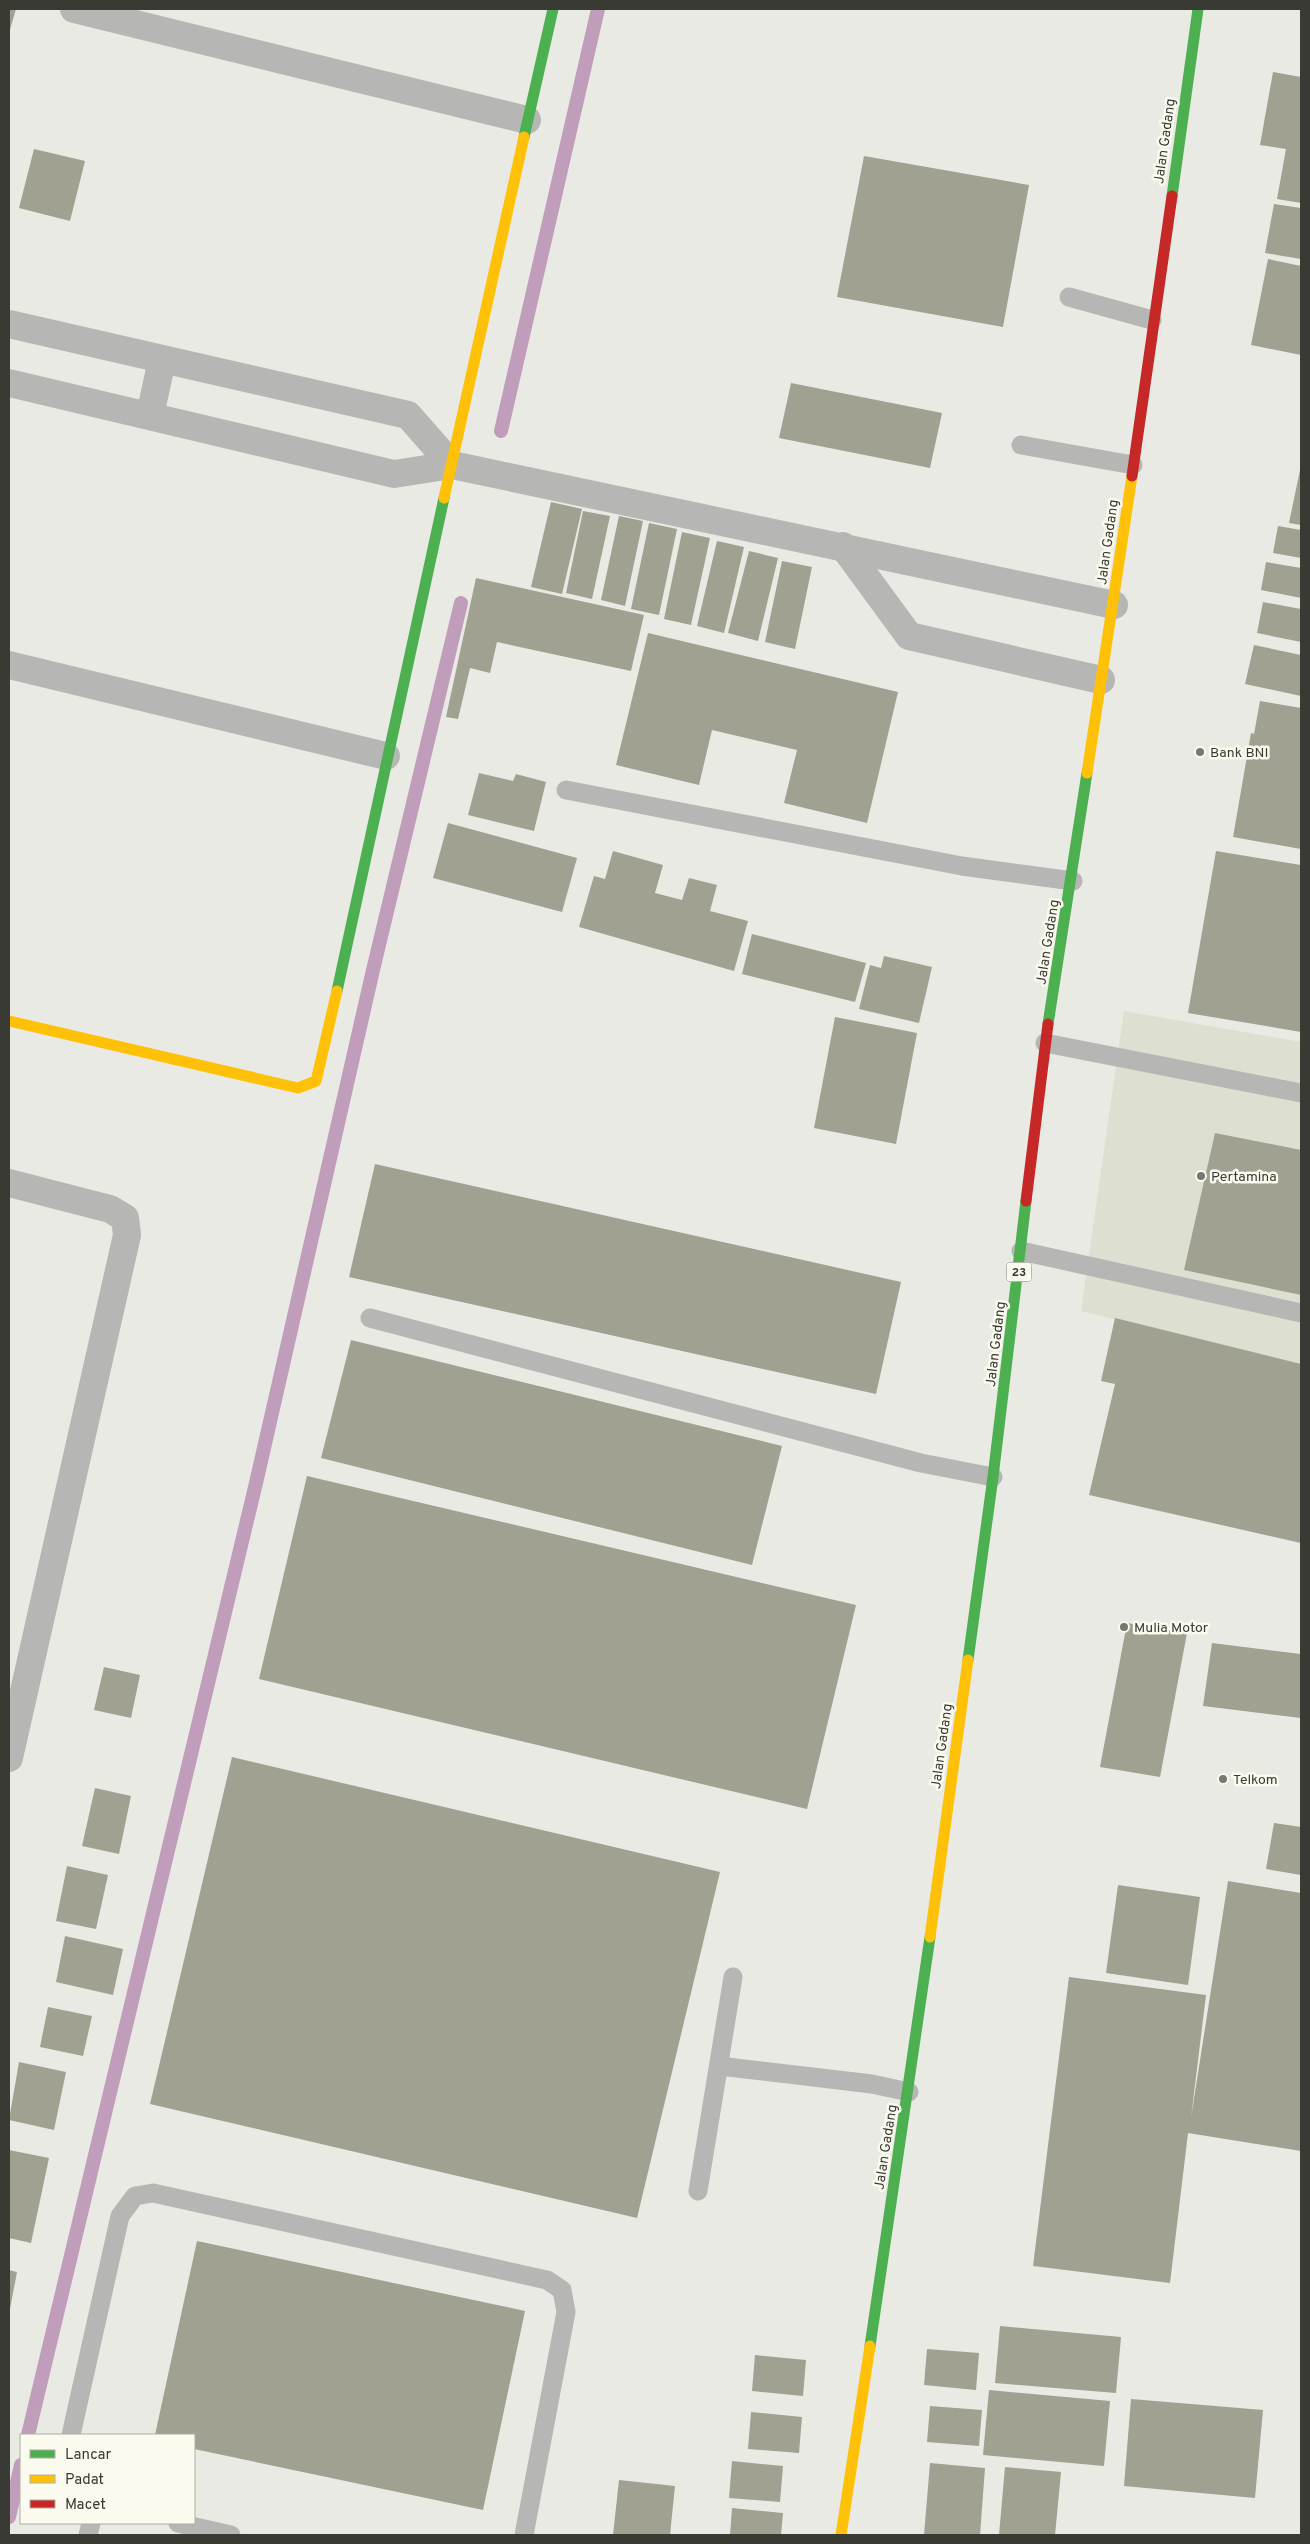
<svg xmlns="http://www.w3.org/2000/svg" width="1310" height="2544" viewBox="0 0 1310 2544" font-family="Overpass,sans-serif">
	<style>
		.built { fill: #dddfd1 }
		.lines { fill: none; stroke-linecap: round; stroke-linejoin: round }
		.stream { stroke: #c19dbc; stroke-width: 14 }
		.building { fill: #a0a190 }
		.lane { stroke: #b6b6b4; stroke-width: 19 }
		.street { stroke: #b6b6b4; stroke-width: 28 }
		.fast { stroke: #4caf50; stroke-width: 11 }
		.slow { stroke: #ffc107; stroke-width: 11 }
		.jam { stroke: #c62828; stroke-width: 11 }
		.poi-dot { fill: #777872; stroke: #fafbee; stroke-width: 2 }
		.labels { text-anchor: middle; stroke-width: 5; stroke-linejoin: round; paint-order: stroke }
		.shield { fill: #fafbee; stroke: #74746c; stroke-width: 1 }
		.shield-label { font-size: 12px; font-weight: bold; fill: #3a3a35 }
		.street-label { font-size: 14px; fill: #3a3a35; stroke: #fafbee }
		.poi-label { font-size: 14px; fill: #3a3a35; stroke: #fafbee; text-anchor: start }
	</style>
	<rect width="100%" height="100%" fill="#e9eae3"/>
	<polygon class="built" points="1124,1011 1301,1042 1301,1364 1081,1311"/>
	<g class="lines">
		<g class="stream">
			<polyline points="501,431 598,9"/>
			<polyline points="28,2435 256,1483 373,970 461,603"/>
			<polyline points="9,2517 21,2465"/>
		</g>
	</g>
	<g class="building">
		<polygon points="9,9 16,9 9,33"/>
		<polygon points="1273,72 1301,77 1301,203 1277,199 1286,149 1260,145"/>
		<polygon points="34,149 85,161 70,221 19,208"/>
		<polygon points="864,156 1029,185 1003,327 837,297"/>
		<polygon points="1274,204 1301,208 1301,259 1265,253"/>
		<polygon points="1268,259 1301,266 1301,355 1251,345"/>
		<polygon points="791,383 942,413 930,468 779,438"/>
		<polygon points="1300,470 1301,470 1301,525 1289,523"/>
		<polygon points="551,502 582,509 562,594 531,587"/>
		<polygon points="583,511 610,516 592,599 566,593"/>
		<polygon points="619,516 643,521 625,606 601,600"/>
		<polygon points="649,523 677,529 659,615 631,609"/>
		<polygon points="1278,526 1301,530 1301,558 1273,553"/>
		<polygon points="682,532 710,538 691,625 664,619"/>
		<polygon points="717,541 744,547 724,633 697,626"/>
		<polygon points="749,551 778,558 758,641 728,633"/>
		<polygon points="782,561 812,567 795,649 765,642"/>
		<polygon points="1266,562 1301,568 1301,598 1261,590"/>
		<polygon points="476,578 644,615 631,671 497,642 490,673 470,668 458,719 446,717"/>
		<polygon points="1263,602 1301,609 1301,642 1257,633"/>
		<polygon points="648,633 898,692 867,823 784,803 797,750 712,730 699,785 616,765"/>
		<polygon points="1254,645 1301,655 1301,696 1245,684"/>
		<polygon points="1260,701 1301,708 1301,849 1233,837 1251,733 1254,734"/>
		<polygon points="479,773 513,781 516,774 546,782 534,831 468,815"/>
		<polygon points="448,823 577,858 562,912 433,878"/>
		<polygon points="613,851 663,865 655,893 682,900 689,878 717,885 710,911 748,921 734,971 579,927 594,876 605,879"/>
		<polygon points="1216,851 1301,865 1301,1032 1188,1013"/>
		<polygon points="752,934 866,963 855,1002 742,974"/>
		<polygon points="884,956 932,967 919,1023 859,1009 870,965 881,968"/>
		<polygon points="835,1017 917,1033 896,1144 814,1128"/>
		<polygon points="1215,1133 1301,1150 1301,1295 1184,1270"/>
		<polygon points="375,1164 901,1282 876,1394 349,1277"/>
		<polygon points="1115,1318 1301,1364 1301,1543 1089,1495 1115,1384 1101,1381"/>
		<polygon points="351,1340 782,1446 752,1565 321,1458"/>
		<polygon points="307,1476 856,1605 807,1809 259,1679"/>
		<polygon points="1127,1623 1187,1633 1160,1777 1100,1767"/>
		<polygon points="1212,1643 1301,1654 1301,1718 1203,1706"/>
		<polygon points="104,1667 140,1675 131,1718 94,1710"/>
		<polygon points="232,1757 720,1872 637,2218 150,2104"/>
		<polygon points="95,1788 131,1796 119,1854 82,1846"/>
		<polygon points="1274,1823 1301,1827 1301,1875 1266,1869"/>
		<polygon points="67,1866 108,1875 96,1929 56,1921"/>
		<polygon points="1228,1881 1301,1893 1301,2151 1188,2133 1170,2283 1033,2266 1069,1977 1206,1995 1191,2118"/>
		<polygon points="1118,1885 1200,1897 1188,1985 1106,1973"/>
		<polygon points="65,1936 123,1949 113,1995 56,1982"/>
		<polygon points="48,2007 92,2016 83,2056 40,2047"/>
		<polygon points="19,2062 66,2072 54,2130 9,2120"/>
		<polygon points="9,2150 49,2158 31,2243 9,2238"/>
		<polygon points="197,2241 525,2311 483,2510 194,2449 194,2435 155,2435"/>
		<polygon points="9,2270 17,2272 10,2309 9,2309"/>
		<polygon points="1000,2326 1121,2337 1116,2393 995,2383"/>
		<polygon points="927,2349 979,2353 976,2390 924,2385"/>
		<polygon points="755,2355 806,2360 803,2396 752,2391"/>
		<polygon points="989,2390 1110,2401 1104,2466 983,2455"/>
		<polygon points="1131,2399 1263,2410 1255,2498 1124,2486"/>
		<polygon points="930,2406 982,2410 979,2446 927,2442"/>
		<polygon points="751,2412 802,2417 799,2453 748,2449"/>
		<polygon points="732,2461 783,2466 780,2502 729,2498"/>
		<polygon points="930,2463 985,2468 980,2535 924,2535"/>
		<polygon points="1005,2467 1061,2472 1055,2535 999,2535"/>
		<polygon points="619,2480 675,2486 670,2535 613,2535"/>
		<polygon points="732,2508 783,2513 781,2535 730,2535"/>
	</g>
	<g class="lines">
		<g class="lane">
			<polyline points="1069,297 1152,320"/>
			<polyline points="1021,445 1133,465"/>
			<polyline points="566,790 962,866 1073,881"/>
			<polyline points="1045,1043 1301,1093"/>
			<polyline points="1021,1251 1301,1313"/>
			<polyline points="370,1318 921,1463 993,1477"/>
			<polyline points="719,2066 872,2084 909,2092"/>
			<polyline points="698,2191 733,1977"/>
			<polyline points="71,2435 120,2216 135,2196 153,2193 547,2280 562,2290 566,2312 524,2535"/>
			<polyline points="178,2523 231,2535"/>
			<polyline points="88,2535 91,2523"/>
		</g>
		<g class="street">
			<polyline points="74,9 527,120"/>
			<polyline points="9,324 408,415 452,465"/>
			<polyline points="9,383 394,474 452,465 1114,605"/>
			<polyline points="150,415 162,360"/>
			<polyline points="843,546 909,636 1101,680"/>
			<polyline points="9,665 386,756"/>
			<polyline points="9,1183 110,1209 125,1218 127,1235 9,1758"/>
		</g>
		<g class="fast">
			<polyline points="524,137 553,9"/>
			<polyline points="1172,196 1198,9"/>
			<polyline points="337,991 444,498"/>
			<polyline points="1048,1024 1087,773"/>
			<polyline points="968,1660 993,1477 1026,1201"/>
			<polyline points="870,2346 930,1937"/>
		</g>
		<g class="slow">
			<polyline points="444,498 524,137"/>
			<polyline points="1087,773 1132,476"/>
			<polyline points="9,1021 298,1088 316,1081 337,991"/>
			<polyline points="930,1937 968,1660"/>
			<polyline points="841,2535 870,2346"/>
		</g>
		<g class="jam">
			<polyline points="1132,476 1172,196"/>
			<polyline points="1026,1201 1048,1024"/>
		</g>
	</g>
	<g class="poi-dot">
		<circle cx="1200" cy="752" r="5"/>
		<circle cx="1201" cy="1176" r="5"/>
		<circle cx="1124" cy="1627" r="5"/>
		<circle cx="1223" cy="1779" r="5"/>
	</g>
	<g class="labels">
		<rect class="shield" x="1006.5" y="1262.5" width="25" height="19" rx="4"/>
		<g class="shield-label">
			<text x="1019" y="1276">23</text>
		</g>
		<g class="street-label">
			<text transform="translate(1164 141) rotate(-82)" y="5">Jalan Gadang</text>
			<text transform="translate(1107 542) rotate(-82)" y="5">Jalan Gadang</text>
			<text transform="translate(1047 942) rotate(-81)" y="5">Jalan Gadang</text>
			<text transform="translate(995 1344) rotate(-83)" y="5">Jalan Gadang</text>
			<text transform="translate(941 1746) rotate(-82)" y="5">Jalan Gadang</text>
			<text transform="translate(885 2147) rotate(-81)" y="5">Jalan Gadang</text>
		</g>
		<g class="poi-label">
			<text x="1210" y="757">Bank BNI</text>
			<text x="1211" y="1181">Pertamina</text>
			<text x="1134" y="1632">Mulia Motor</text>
			<text x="1233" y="1784">Telkom</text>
		</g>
	</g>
	<rect width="1310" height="2544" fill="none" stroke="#3a3a35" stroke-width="20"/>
	<rect x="20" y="2434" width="175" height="90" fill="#fafbee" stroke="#adaea4"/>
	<rect x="30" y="2450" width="25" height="8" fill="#4caf50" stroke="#adaea4"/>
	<text x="65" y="2459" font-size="15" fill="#3a3a35">Lancar</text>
	<rect x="30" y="2475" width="25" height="8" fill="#ffc107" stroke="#adaea4"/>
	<text x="65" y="2484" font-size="15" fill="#3a3a35">Padat</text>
	<rect x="30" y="2500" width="25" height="8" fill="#c62828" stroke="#adaea4"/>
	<text x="65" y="2509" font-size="15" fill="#3a3a35">Macet</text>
</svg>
